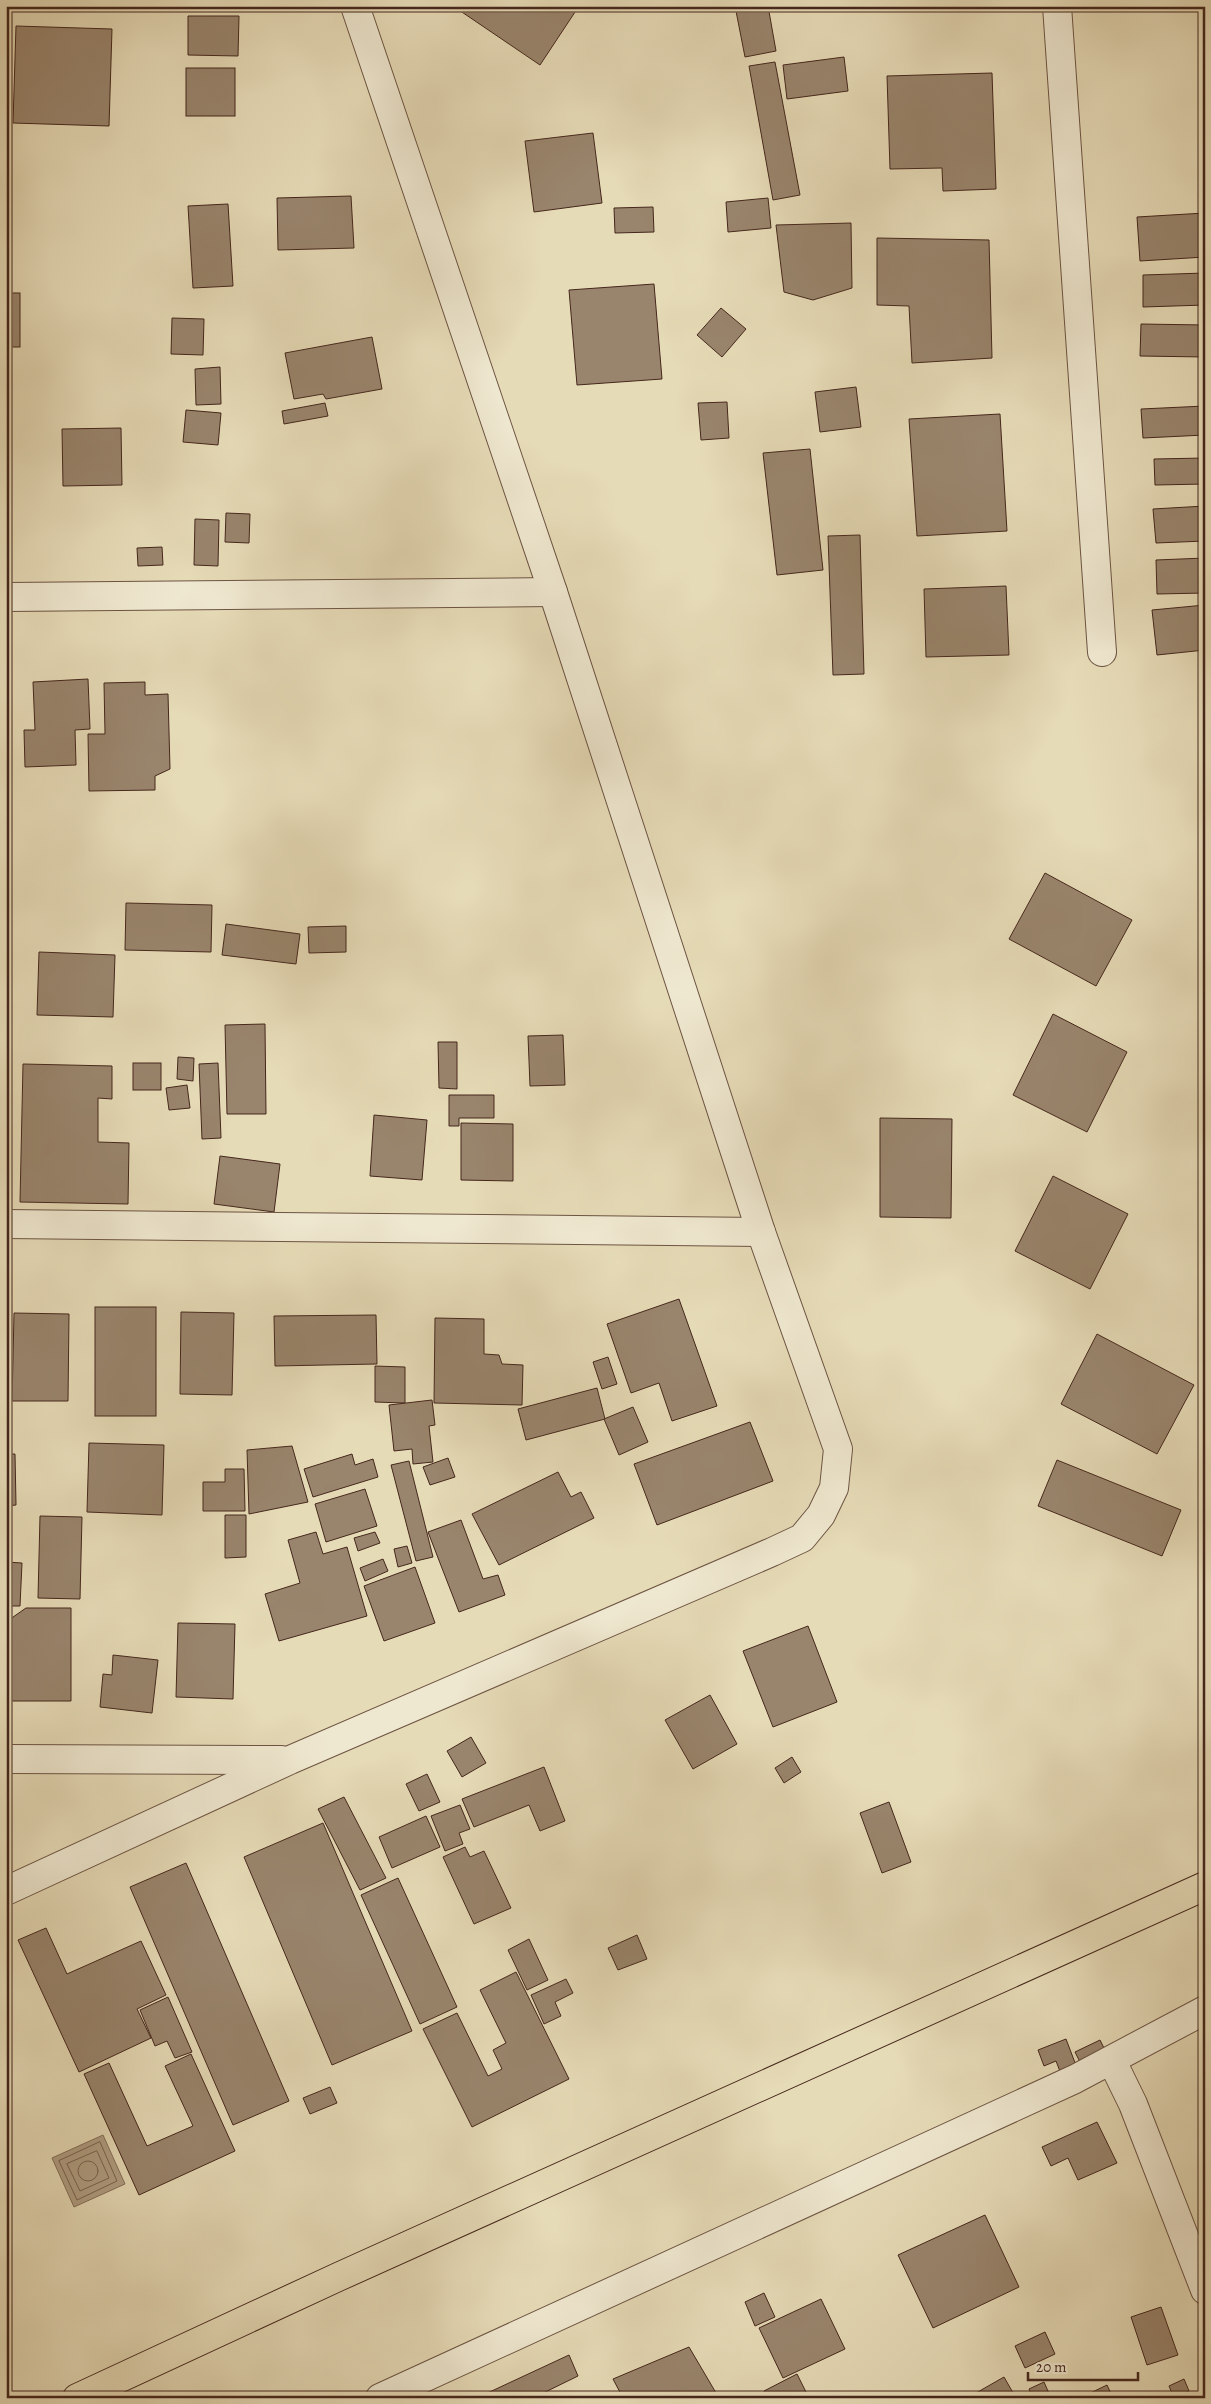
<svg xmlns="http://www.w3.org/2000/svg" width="1211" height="2404" viewBox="0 0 1211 2404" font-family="Alegreya,serif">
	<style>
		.water { fill: #af9e82; stroke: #856e59 }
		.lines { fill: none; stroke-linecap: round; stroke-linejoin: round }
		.shore { stroke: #7a624f; stroke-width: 1 }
		.building { fill: #99856d; stroke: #45271c }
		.minor-casing { stroke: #6d5443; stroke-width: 30 }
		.major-casing { stroke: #45271c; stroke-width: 30 }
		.minor { stroke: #efe8d0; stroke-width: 28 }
		.major { stroke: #e6dbb7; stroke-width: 28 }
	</style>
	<rect width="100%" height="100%" fill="#e6dbb7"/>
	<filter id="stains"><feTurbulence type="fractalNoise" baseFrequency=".004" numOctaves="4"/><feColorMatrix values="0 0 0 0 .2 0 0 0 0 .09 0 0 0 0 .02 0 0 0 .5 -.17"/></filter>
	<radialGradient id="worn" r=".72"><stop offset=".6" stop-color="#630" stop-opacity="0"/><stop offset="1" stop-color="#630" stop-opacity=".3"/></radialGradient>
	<polygon class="water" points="103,2135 125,2184 74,2207 52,2158"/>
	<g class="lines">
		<g class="shore">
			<polygon points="100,2142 117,2181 77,2200 59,2161"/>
			<polygon points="97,2151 109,2178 80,2191 67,2164"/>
			<circle cx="88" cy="2171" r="10"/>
		</g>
	</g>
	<g class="building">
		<rect x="32" y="6" width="62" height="4"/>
		<polygon points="453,6 579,6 540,65"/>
		<polygon points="735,6 768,6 776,51 745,57"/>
		<polygon points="188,16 239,16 238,56 188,55"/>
		<polygon points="16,26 112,29 109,126 13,123"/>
		<polygon points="844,57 848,91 787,99 783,65"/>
		<polygon points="775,62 800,195 773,200 749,66"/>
		<rect x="186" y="68" width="49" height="48"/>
		<polygon points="992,73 996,189 943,191 942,168 890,169 887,76"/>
		<polygon points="593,133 602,203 534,212 525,141"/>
		<polygon points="351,196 354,248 278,250 277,198"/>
		<polygon points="768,198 771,228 728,232 726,202"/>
		<polygon points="228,204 233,286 193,288 188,206"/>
		<polygon points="653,207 654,232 615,233 614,208"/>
		<polygon points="1205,213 1205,257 1140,261 1137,217"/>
		<polygon points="851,223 852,288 813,300 784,292 776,225"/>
		<polygon points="877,238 989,240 992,358 912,363 909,306 877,305"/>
		<polygon points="1205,273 1205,305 1143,307 1143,275"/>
		<polygon points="654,284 662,379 577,385 569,290"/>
		<rect x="6" y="293" width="14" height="54"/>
		<polygon points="721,308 746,329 722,357 697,335"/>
		<polygon points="172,318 204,319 203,355 171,354"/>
		<polygon points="1141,324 1205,325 1205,357 1140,356"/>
		<polygon points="372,337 382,389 326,399 323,394 294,399 285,353"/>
		<polygon points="220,367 221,404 196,405 195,369"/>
		<polygon points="856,387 861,427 820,432 815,392"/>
		<polygon points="727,402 729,438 701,440 698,403"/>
		<polygon points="325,403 328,416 284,424 282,411"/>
		<polygon points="1205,406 1205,435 1143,438 1141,409"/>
		<polygon points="186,410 221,413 218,445 183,442"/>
		<polygon points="1000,414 1007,531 917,536 909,419"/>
		<polygon points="121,428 122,485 63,486 62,429"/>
		<polygon points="810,449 823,570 777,575 763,453"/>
		<polygon points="1205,458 1205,484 1155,485 1154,459"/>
		<polygon points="1205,506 1205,541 1156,543 1153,509"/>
		<polygon points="226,513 250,514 249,543 225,542"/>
		<polygon points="195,519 219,520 218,566 194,565"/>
		<polygon points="860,535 864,674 833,675 828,536"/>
		<polygon points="162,547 163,565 138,566 137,548"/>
		<polygon points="1205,558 1205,593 1157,594 1156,560"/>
		<polygon points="1006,586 1009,655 926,657 924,589"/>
		<polygon points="1205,605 1205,650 1157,655 1152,610"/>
		<polygon points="88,679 90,729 75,730 76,765 25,767 24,730 35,730 33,682"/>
		<polygon points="145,682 145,695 168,694 170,769 155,776 155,790 89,791 88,734 105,734 104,683"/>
		<polygon points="1045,873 1132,920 1096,986 1009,939"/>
		<polygon points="126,903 212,905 211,952 125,950"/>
		<polygon points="226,924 300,934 296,964 222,955"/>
		<polygon points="346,926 346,952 309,953 308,927"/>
		<polygon points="39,952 115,955 113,1017 37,1015"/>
		<polygon points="1053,1014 1127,1052 1087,1132 1013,1095"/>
		<polygon points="265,1024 266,1114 227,1114 225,1025"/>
		<polygon points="563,1035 565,1085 530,1086 528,1036"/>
		<polygon points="438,1042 457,1042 457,1089 439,1088"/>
		<polygon points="178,1057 194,1058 193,1081 177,1079"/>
		<rect x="133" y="1063" width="28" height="27"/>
		<polygon points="218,1063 221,1138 202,1139 199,1064"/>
		<polygon points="23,1064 112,1066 112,1099 98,1098 98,1142 129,1143 128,1204 20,1202"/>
		<polygon points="187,1085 190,1108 169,1110 166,1088"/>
		<polygon points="449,1095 494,1095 494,1118 459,1118 459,1126 449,1126"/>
		<polygon points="374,1115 427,1120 422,1180 370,1176"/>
		<polygon points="880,1118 952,1119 951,1218 880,1217"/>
		<polygon points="461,1123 513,1124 513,1181 461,1180"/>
		<polygon points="220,1156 280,1164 274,1212 214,1204"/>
		<polygon points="1053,1176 1128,1214 1090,1289 1015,1251"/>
		<polygon points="679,1299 717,1406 672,1421 659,1383 631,1393 607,1324"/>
		<rect x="95" y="1307" width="61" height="109"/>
		<polygon points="181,1312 234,1313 232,1395 180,1394"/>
		<polygon points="14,1313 69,1314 68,1401 12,1401"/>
		<polygon points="376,1315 377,1364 275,1366 274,1316"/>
		<polygon points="435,1318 484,1319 484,1354 499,1355 502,1364 523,1365 522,1405 434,1403"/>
		<polygon points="1097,1334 1194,1385 1157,1454 1061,1404"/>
		<polygon points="608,1357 617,1384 602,1389 593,1362"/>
		<polygon points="375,1366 405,1367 405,1403 375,1402"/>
		<polygon points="597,1388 605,1419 526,1440 518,1409"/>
		<polygon points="432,1400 435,1425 429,1426 433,1462 413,1464 412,1449 394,1451 389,1405"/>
		<polygon points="633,1407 648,1442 619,1455 604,1419"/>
		<polygon points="750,1422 773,1481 657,1525 634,1464"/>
		<polygon points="89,1443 164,1445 162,1515 87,1512"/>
		<polygon points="292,1446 308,1502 249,1514 247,1450"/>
		<polygon points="6,1454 15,1454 16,1505 6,1506"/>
		<polygon points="352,1454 355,1465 373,1459 378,1477 313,1497 304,1469"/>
		<polygon points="448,1458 455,1477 430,1485 423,1467"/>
		<polygon points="1057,1460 1181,1510 1162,1556 1038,1506"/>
		<polygon points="409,1461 433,1557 416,1561 391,1465"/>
		<polygon points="225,1469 244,1469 245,1511 203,1511 203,1482 225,1482"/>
		<polygon points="558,1472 571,1497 581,1492 594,1518 499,1565 472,1514"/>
		<polygon points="365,1489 377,1526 326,1542 315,1504"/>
		<polygon points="225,1515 246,1515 246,1557 225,1558"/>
		<polygon points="40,1516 82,1517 80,1599 38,1598"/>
		<polygon points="461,1520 483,1579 498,1575 505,1595 459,1612 428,1532"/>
		<polygon points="316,1532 323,1554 347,1547 367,1616 279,1641 265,1594 300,1583 288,1540"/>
		<polygon points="375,1532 380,1543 358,1551 354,1538"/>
		<polygon points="407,1546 412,1563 398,1567 394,1549"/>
		<polygon points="383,1559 388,1571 365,1581 360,1568"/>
		<polygon points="6,1562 22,1563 20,1606 6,1606"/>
		<polygon points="415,1567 435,1623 384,1641 364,1586"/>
		<polygon points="26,1608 71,1608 71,1701 6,1701 6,1622"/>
		<polygon points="178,1623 235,1624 233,1699 176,1697"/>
		<polygon points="808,1626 837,1702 773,1727 743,1651"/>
		<polygon points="113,1655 158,1660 152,1713 100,1707 103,1674 112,1675"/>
		<polygon points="710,1695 737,1744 693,1769 665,1720"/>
		<polygon points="471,1737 486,1763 462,1777 447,1751"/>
		<polygon points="792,1757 801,1772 784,1783 775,1768"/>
		<polygon points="544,1767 565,1821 540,1831 529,1805 474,1827 462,1799"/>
		<polygon points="427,1774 440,1802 419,1811 406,1784"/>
		<polygon points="344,1797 386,1878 360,1890 318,1809"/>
		<polygon points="889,1802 911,1862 882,1873 860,1813"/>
		<polygon points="460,1805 470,1829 459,1833 463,1844 445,1851 431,1816"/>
		<polygon points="426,1816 440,1847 392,1868 379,1837"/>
		<polygon points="323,1823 412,2031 332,2065 244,1857"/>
		<polygon points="465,1847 470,1857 484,1851 511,1908 474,1924 443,1857"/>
		<polygon points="186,1863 289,2101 233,2125 130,1887"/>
		<polygon points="398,1878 457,2007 420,2024 361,1895"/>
		<polygon points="46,1928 67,1974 141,1941 166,1995 137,2009 151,2038 79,2072 18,1940"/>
		<polygon points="637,1935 647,1959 618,1970 608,1948"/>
		<polygon points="529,1939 548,1980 527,1990 508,1950"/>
		<polygon points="516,1972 569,2079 472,2127 423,2029 457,2013 488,2076 502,2069 493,2050 506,2043 480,1990"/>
		<polygon points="566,1979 573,1993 555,2002 561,2016 544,2024 531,1995"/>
		<polygon points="168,1997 192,2052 175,2058 167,2041 155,2046 140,2010"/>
		<polygon points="1066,2039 1077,2068 1061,2074 1056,2061 1044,2066 1038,2050"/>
		<polygon points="1100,2040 1110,2060 1085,2072 1075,2052"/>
		<polygon points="191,2054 235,2151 139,2195 84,2074 109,2063 147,2146 193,2126 165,2066"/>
		<polygon points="330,2087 337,2103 310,2114 303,2098"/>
		<polygon points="1097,2122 1117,2163 1078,2180 1068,2158 1051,2166 1042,2147"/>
		<polygon points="985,2215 1019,2287 933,2328 898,2255"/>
		<polygon points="764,2293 775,2317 755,2326 745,2302"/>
		<polygon points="821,2299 845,2349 783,2378 759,2328"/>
		<polygon points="1161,2307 1178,2355 1147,2365 1131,2317"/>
		<polygon points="1045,2332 1055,2354 1025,2368 1015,2346"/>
		<polygon points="689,2347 719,2398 623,2398 613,2379"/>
		<polygon points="569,2355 578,2376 533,2398 482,2398 481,2396"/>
		<polygon points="797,2374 809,2398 767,2398 764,2391"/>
		<polygon points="1004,2377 1016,2398 969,2398 969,2397"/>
		<polygon points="1184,2379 1189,2391 1174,2398 1169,2386"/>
		<polygon points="1044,2382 1051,2398 1033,2398 1029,2389"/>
		<polygon points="1107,2385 1113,2398 1080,2398"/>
	</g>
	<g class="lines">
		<g class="minor-casing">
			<g id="minor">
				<polyline points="1057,6 1102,652"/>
				<polyline points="6,597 553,592"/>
				<polyline points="6,1224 761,1232"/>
				<polyline points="6,1759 281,1760"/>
				<polyline points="6,1891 290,1760 772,1552 802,1538 821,1515 834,1488 838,1449 761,1232 553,592 355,6"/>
				<polyline points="1112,2061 1133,2104 1205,2290"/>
				<polyline points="380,2398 1075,2079 1205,2010"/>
			</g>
		</g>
		<g class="major-casing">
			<polyline id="major" points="77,2398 338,2277 1205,1886"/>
		</g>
		<use href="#minor" class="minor"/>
		<use href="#major" class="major"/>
	</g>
	<rect width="1211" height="2404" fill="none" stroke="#e6dbb7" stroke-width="25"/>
	<rect x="8" y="8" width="1196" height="2389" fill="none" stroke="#45271c" stroke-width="2.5"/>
	<rect x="12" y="12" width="1186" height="2379" fill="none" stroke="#45271c"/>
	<path d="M1028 2372v8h110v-8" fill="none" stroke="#45271c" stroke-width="2.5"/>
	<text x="1036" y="2372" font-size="15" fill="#45271c" stroke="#efe8d0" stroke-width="4" paint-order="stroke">20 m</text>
	<rect width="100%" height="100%" filter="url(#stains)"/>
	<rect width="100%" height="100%" fill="url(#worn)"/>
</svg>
